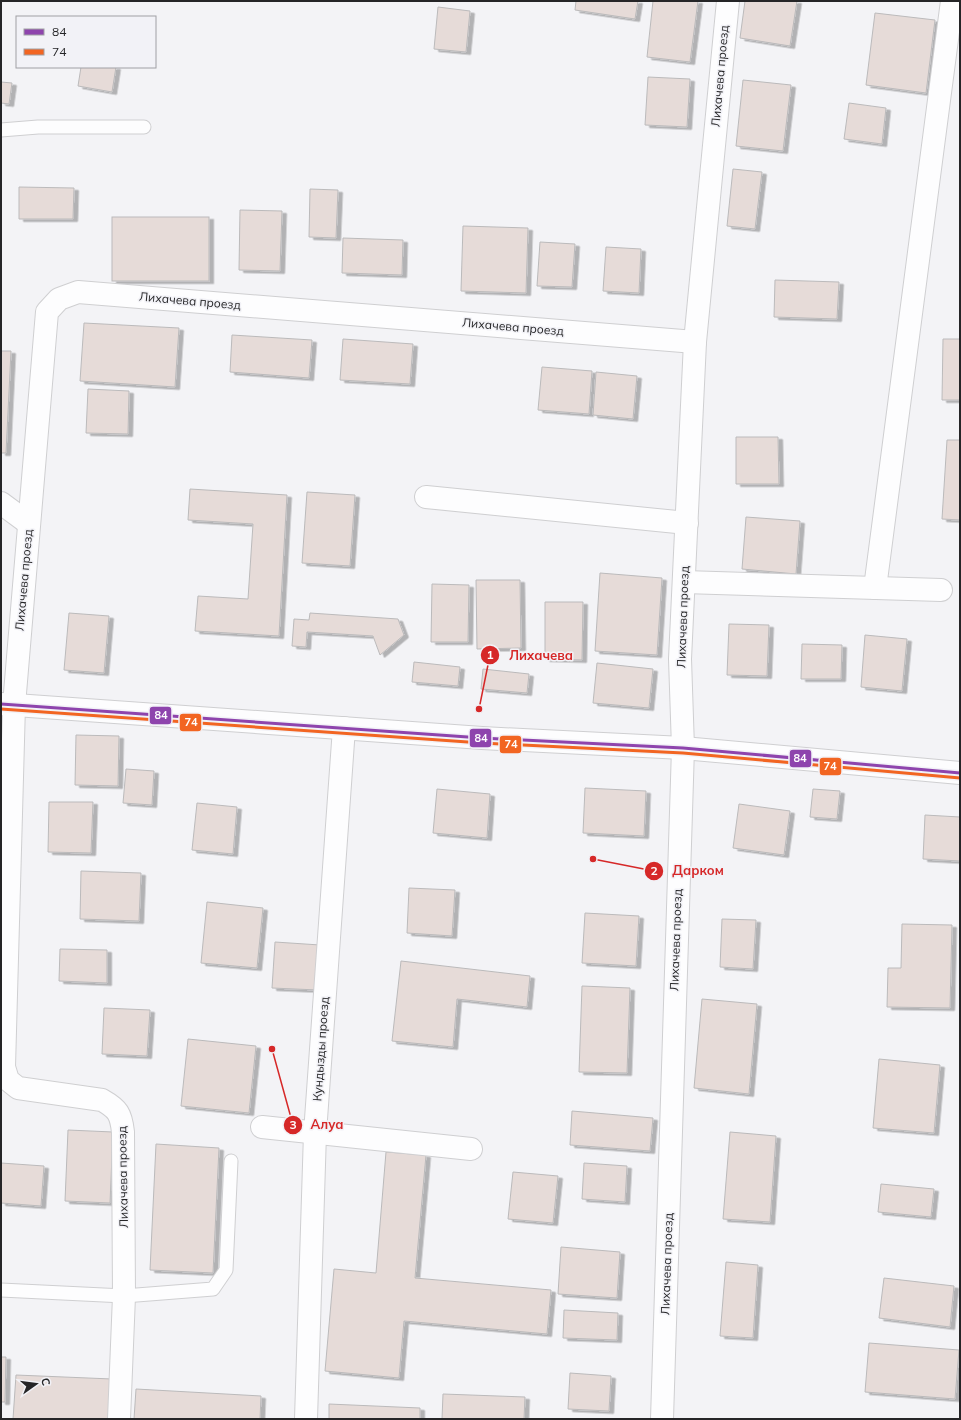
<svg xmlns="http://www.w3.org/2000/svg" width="961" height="1420" viewBox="0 0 961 1420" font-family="Mulish,sans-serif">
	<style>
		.building { fill: #e6dbd8; stroke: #bbbabb; filter: url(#shadow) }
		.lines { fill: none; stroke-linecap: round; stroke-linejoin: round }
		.service-casing { stroke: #cfcfd1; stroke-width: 15 }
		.minor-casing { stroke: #cfcfd1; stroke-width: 24 }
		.secondary-casing { stroke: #cfcfd1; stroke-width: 24 }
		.service { stroke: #fdfdfe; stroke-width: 13 }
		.minor { stroke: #fdfdfe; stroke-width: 22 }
		.secondary { stroke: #fdfdfe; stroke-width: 22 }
		.bus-1-casing { stroke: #f2f2f7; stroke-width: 6 }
		.bus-2-casing { stroke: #f2f2f7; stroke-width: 6 }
		.bus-1 { stroke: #8e44ad; stroke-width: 3 }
		.bus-2 { stroke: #f26522; stroke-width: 3 }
		.labels { text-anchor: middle; stroke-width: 3; stroke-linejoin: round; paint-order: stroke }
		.street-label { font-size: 12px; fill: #252527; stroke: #f2f2f7 }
		.leader { fill: none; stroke: #d62828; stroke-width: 1.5 }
		.callout-dot { fill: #d62828; stroke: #f2f2f7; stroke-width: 1.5 }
		.mark-label { font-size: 12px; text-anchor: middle; font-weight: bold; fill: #fff }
		.callout-label { font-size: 13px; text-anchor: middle; font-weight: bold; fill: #d62828; stroke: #f2f2f7; stroke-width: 3; stroke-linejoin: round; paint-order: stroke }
		.line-badge { stroke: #f2f2f7; stroke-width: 1.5 }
		.badge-label { font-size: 11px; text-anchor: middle; font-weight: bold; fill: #fff }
	</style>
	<defs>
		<filter id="shadow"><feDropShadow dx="4.5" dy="2.5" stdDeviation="0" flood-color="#0004"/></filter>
	</defs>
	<rect width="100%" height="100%" fill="#f3f3f6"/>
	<g class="building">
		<polygon points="576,1 638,1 635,19 575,10"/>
		<polygon points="653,1 698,1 690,62 647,57"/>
		<polygon points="745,1 797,1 790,46 740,38"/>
		<polygon points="438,7 470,11 466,52 434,49"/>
		<polygon points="875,13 935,20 926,93 866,85"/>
		<polygon points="81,67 116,67 112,92 78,86"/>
		<polygon points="648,77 690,79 687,127 645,125"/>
		<polygon points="743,80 791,85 783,151 736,146"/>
		<polygon points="1,82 12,83 9,104 1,103"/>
		<polygon points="849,103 886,108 882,144 844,139"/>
		<polygon points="733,169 762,172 755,229 727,226"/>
		<polygon points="19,187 74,188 73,219 19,219"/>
		<polygon points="310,189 338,190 336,238 309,237"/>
		<polygon points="240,210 282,211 280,271 239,270"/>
		<rect x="112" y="217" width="97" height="64"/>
		<polygon points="463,226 528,228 526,293 461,291"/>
		<polygon points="343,238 403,240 402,275 342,273"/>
		<polygon points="540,242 575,244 572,287 537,286"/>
		<polygon points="606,247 641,249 639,293 603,291"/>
		<polygon points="775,280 839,282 837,319 774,317"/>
		<polygon points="84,323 179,328 175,387 80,381"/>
		<polygon points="232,335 312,340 309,378 230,372"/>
		<polygon points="343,339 413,344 410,384 340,380"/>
		<polygon points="943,339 960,339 960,400 942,400"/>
		<polygon points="1,351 11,351 6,453 1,453"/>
		<polygon points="542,367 592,371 589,414 538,410"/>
		<polygon points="596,372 637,376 633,419 593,415"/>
		<polygon points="88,389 129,391 128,434 86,433"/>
		<polygon points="736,437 778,437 779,484 736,484"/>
		<polygon points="947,440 960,440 960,520 942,519"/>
		<polygon points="190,489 287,495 279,636 195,631 198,596 248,599 253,524 188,520"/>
		<polygon points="307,492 355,495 350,566 302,563"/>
		<polygon points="746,517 800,521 796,574 742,569"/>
		<polygon points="600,573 662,578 657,655 595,651"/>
		<polygon points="476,580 520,580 521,648 477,649"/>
		<polygon points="432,584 469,585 468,642 431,642"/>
		<polygon points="545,602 583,602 582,660 545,659"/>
		<polygon points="69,613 109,616 104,673 64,670"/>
		<polygon points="310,613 398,619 404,635 380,655 373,636 307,632 306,647 292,646 294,619 309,620"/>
		<polygon points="729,624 769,625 767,676 727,675"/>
		<polygon points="865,635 907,639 902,691 861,687"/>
		<polygon points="802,644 842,645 841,679 801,679"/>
		<polygon points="414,662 460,667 458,686 412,682"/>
		<polygon points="597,663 653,669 649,708 593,703"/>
		<polygon points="483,669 529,674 527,693 481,689"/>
		<polygon points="76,735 119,736 118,786 75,785"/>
		<polygon points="126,769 154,771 152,805 123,803"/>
		<polygon points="585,788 646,791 644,836 583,833"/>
		<polygon points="437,789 490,794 487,838 433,833"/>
		<polygon points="813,789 840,791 837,819 810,817"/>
		<polygon points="49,802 93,802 91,853 48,852"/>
		<polygon points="197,803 237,807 233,854 192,850"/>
		<polygon points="739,804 790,811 784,855 733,848"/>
		<polygon points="925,815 960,817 960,861 923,859"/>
		<polygon points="81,871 141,873 139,921 80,919"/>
		<polygon points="409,888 455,890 452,936 407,933"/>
		<polygon points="207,902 263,908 257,968 201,963"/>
		<polygon points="585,913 639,916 636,966 582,963"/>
		<polygon points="722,919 756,920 753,969 720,967"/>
		<polygon points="902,924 952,925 950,1008 887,1007 888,968 901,968"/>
		<polygon points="275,942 320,945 318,990 272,988"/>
		<polygon points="60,949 107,950 107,983 59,981"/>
		<polygon points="401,961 530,976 527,1007 457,999 453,1047 392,1041"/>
		<polygon points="582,986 630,988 627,1073 579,1072"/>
		<polygon points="702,999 757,1004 749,1094 694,1088"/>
		<polygon points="104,1008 150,1010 147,1056 102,1054"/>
		<polygon points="188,1039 256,1046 249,1113 181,1106"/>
		<polygon points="879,1059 940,1065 934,1133 873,1128"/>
		<polygon points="572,1111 653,1118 650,1151 570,1145"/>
		<polygon points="68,1130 113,1132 110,1203 65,1201"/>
		<polygon points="730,1132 776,1136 770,1222 723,1219"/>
		<polygon points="156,1144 219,1148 213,1273 150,1270"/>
		<polygon points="386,1152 426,1155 415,1278 551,1290 547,1334 404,1321 399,1378 325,1371 334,1269 376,1273"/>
		<polygon points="1,1163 44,1166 41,1206 1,1203"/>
		<polygon points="584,1163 627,1166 625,1202 582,1199"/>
		<polygon points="513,1172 558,1176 553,1223 508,1219"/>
		<polygon points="881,1184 934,1189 931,1217 878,1212"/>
		<polygon points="561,1247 620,1252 617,1298 558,1294"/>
		<polygon points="726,1262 758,1265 753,1338 720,1336"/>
		<polygon points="884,1278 954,1286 950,1327 879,1318"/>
		<polygon points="564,1310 618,1313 617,1340 563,1338"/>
		<polygon points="869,1343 959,1350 955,1399 865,1392"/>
		<polygon points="1,1357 6,1357 5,1402 1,1402"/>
		<polygon points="570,1373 611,1376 609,1411 568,1409"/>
		<polygon points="16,1375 112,1379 111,1419 13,1419"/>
		<polygon points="136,1389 261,1396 260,1419 134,1419"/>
		<polygon points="443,1394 525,1397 524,1419 442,1419"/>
		<polygon points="329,1404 420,1408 420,1419 329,1419"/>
	</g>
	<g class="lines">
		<g class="service-casing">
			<g id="service">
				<polyline points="1,130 38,127 144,127"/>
				<polyline points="1,1290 124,1296 213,1289 226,1270 231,1161"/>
			</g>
		</g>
		<g class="minor-casing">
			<g id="minor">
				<polyline points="426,497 687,523"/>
				<polyline points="1,503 28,523"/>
				<polyline points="684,582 941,590"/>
				<polyline points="875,588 952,1"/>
				<polyline points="262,1127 471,1149"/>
				<path d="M 119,1419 L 124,1296 L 123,1132 C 121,1114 118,1109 102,1100 L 18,1088 L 8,1080 L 4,1067 L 14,705 L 47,312 L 59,299 L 78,292 L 695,342"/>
				<polyline points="306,1419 315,1133 344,728"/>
				<polyline points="662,1419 683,748 680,659 695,342 728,1"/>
			</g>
		</g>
		<g class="secondary-casing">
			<polyline id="secondary" points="1,704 482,738 683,748 960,773"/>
		</g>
		<use href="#service" class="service"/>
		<use href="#minor" class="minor"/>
		<use href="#secondary" class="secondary"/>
		<g class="bus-1-casing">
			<polyline id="bus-1" points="1,704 482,738 683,748 960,773"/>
		</g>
		<g class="bus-2-casing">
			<polyline id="bus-2" points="1,709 482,743 683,753 960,778"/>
		</g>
		<use href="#bus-1" class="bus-1"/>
		<use href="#bus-2" class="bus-2"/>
	</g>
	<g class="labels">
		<g class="street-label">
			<text transform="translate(720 76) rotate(-85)" y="4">Лихачева проезд</text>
			<text transform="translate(190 301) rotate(5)" y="4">Лихачева проезд</text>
			<text transform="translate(513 327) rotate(5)" y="4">Лихачева проезд</text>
			<text transform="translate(24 580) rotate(-85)" y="4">Лихачева проезд</text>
			<text transform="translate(683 617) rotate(-88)" y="4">Лихачева проезд</text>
			<text transform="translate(676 940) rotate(-88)" y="4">Лихачева проезд</text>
			<text transform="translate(321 1049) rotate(-86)" y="4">Кундызды проезд</text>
			<text transform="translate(123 1177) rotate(-91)" y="4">Лихачева проезд</text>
			<text transform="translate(667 1264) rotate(-88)" y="4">Лихачева проезд</text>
		</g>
	</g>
	<path class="leader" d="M479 709L490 655M593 859L654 871M272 1049L293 1125"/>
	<g class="callout-dot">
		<circle cx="479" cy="709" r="4"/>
		<circle cx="593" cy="859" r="4"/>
		<circle cx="272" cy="1049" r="4"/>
		<circle cx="490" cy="655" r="10"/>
		<circle cx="654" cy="871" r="10"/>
		<circle cx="293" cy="1125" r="10"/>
	</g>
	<g class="mark-label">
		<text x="490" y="659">1</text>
		<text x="654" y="875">2</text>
		<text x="293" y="1129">3</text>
	</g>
	<g class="callout-label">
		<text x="541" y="660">Лихачева</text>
		<text x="698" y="875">Дарком</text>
		<text x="327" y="1129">Алуа</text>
	</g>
	<g class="line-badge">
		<rect x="149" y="706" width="23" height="19" rx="4" fill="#8e44ad"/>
		<rect x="179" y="713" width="23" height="19" rx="4" fill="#f26522"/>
		<rect x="469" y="728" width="23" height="20" rx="4" fill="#8e44ad"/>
		<rect x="499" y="735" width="23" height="19" rx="4" fill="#f26522"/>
		<rect x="789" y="749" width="23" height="19" rx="4" fill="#8e44ad"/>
		<rect x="819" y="757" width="23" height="19" rx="4" fill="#f26522"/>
	</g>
	<g class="badge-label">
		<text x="161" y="719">84</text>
		<text x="191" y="726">74</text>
		<text x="481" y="742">84</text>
		<text x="511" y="748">74</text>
		<text x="800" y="762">84</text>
		<text x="830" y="770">74</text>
	</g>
	<rect width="961" height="1420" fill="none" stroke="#252527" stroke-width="4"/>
	<rect x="16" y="16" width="140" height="52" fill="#f2f2f7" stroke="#a0a0a4"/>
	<rect x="24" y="29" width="20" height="6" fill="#8e44ad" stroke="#a0a0a4"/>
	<text x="52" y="36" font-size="12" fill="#252527">84</text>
	<rect x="24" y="49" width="20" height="6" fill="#f26522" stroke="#a0a0a4"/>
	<text x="52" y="56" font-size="12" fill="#252527">74</text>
	<g transform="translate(36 1384) rotate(76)" stroke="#f2f2f7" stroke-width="3" paint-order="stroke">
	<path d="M0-3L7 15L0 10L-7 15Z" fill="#252527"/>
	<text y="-6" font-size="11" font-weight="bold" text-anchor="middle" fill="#252527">С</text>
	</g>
</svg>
